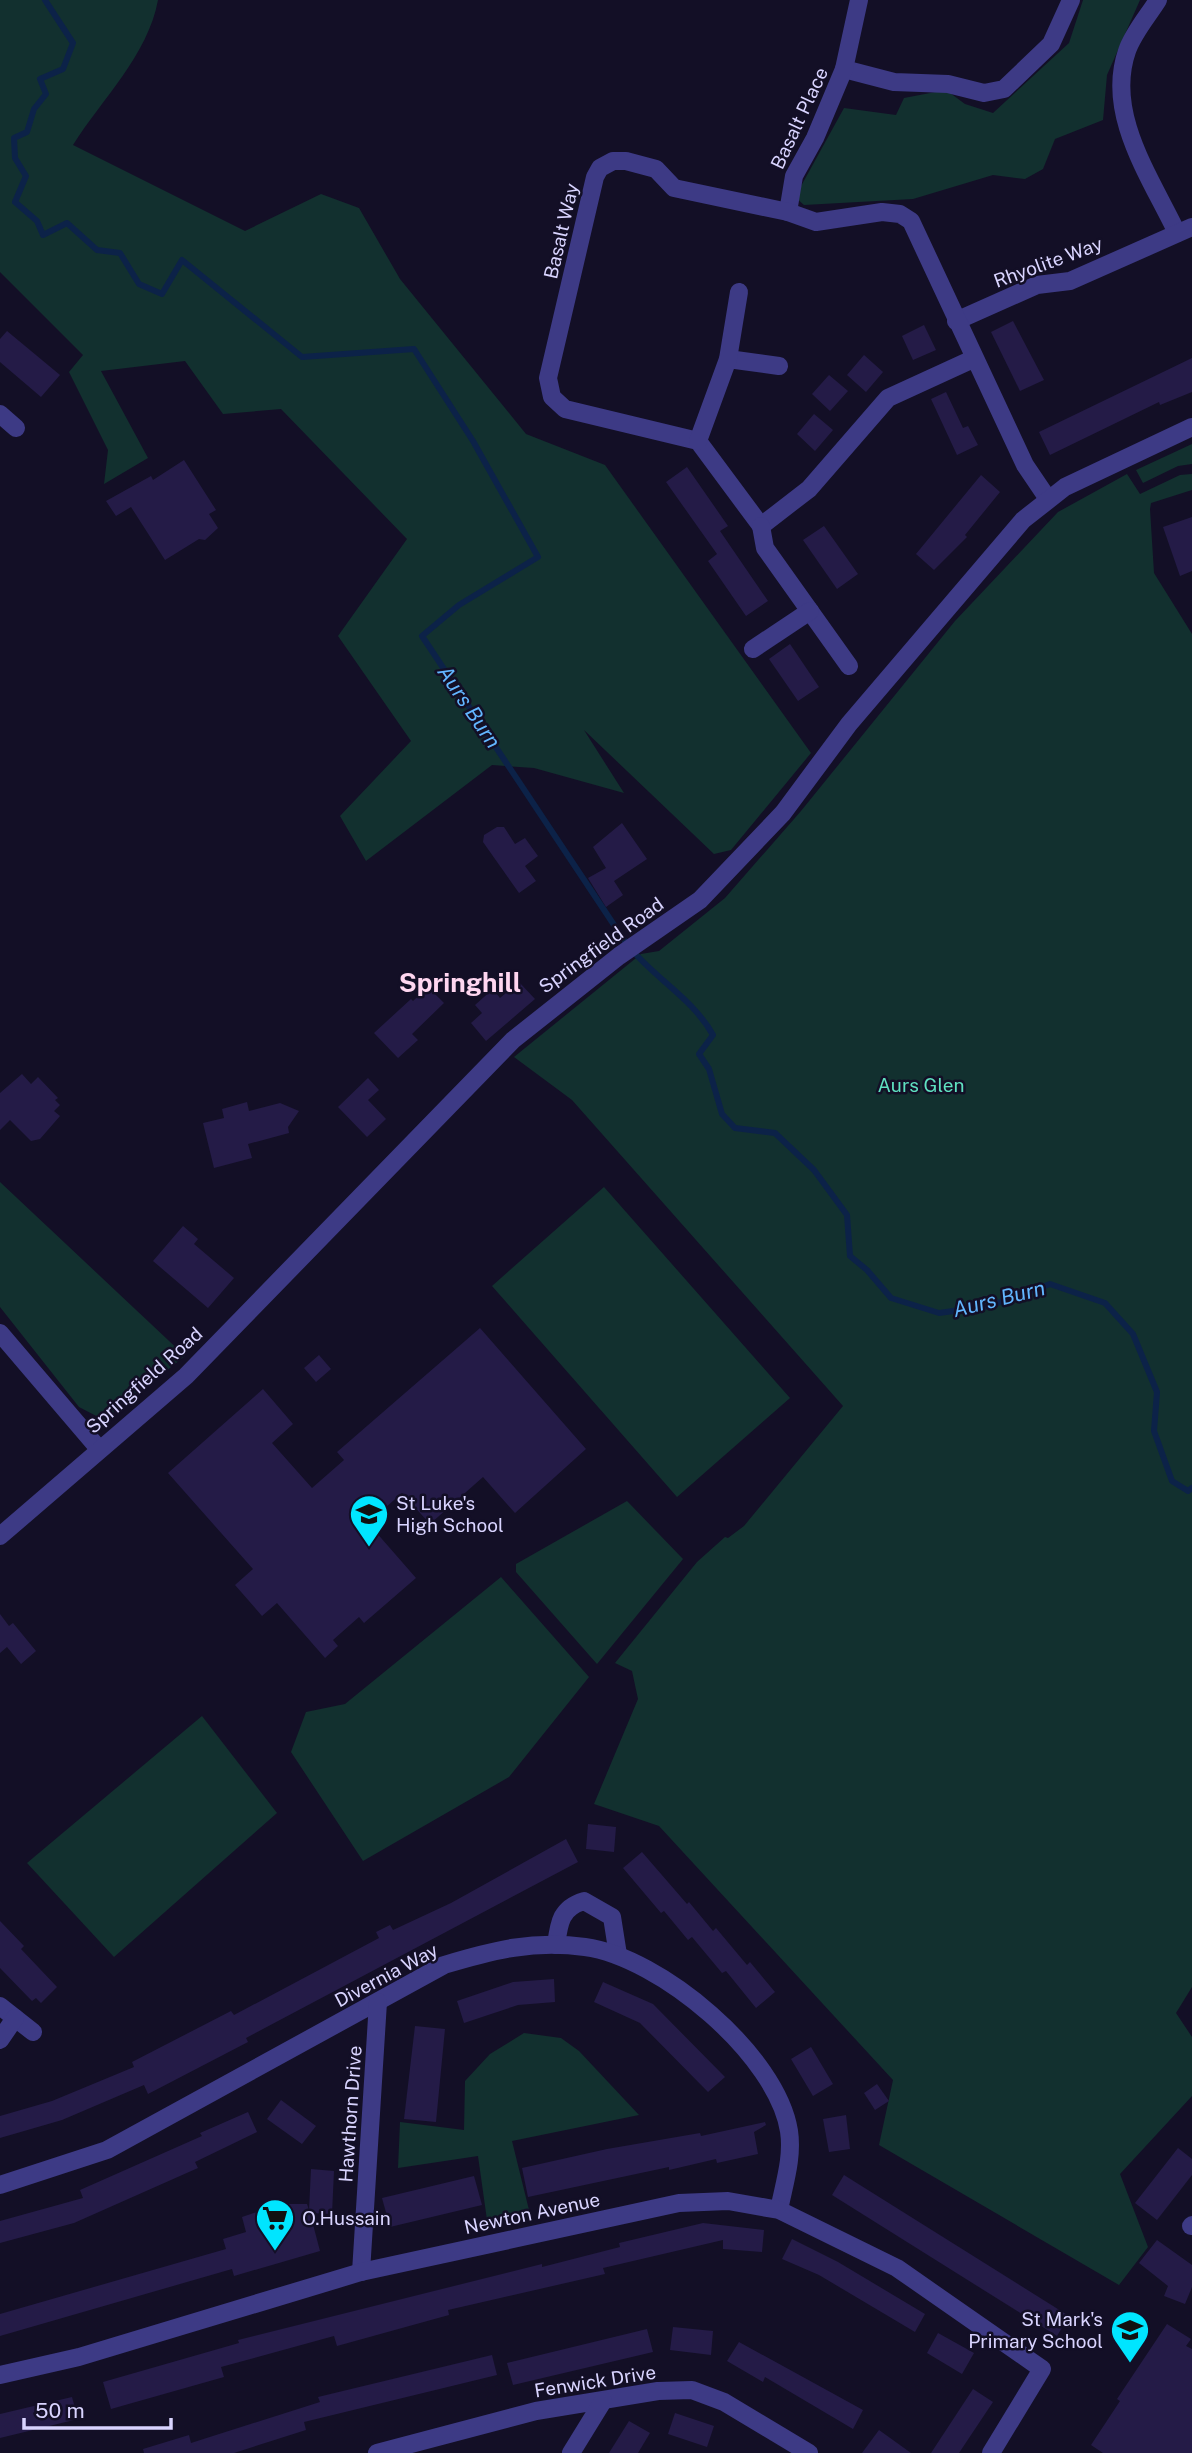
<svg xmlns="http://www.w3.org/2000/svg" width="1192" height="2453" viewBox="0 0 1192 2453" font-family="'Public Sans',sans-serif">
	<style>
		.green { fill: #12302f }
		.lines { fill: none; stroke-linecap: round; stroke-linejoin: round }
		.stream { stroke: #0c2248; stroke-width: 6 }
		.building { fill: #241b47 }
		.minor { stroke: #3d3a85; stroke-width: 18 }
		.tertiary { stroke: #3d3a85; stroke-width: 18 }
		.labels { text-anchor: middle; stroke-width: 5; stroke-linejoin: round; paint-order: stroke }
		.street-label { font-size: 19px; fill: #d9d4ff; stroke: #130f26 }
		.park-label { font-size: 19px; fill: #5fe0c0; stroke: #130f26 }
		.poi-label { font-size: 19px; fill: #d9d4ff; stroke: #130f26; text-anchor: start }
		.water-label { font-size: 21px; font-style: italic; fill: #62b6ff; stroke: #130f26 }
		.district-label { font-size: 26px; font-weight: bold; fill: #ffd6f0; stroke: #130f26 }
	</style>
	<rect width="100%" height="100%" fill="#130f26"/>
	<g class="green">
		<path d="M 0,0 L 158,0 C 148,55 102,99 73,145 L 245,231 L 321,194 L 359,208 L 400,279 L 526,434 L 605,465 L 811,753 L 731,850 L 714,854 L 584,730 L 624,793 L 534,768 L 492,765 L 366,861 L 340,816 L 411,741 L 338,636 L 407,539 L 281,409 L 223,414 L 185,361 L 101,371 L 148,458 L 104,484 L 108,450 L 69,372 L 83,355 L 0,272 Z"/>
		<polygon points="1083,0 1140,0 1107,75 1103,120 1055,139 1043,169 1025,179 993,175 913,199 804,205 795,197 844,108 896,115 904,98 946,90 965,104 993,113 1069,43"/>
		<polygon points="1192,444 1192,464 1178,466 1143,483 1136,470"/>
		<polygon points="1127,474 1140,494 1180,475 1192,474 1192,490 1151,503 1150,509 1154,573 1192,634 1192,1987 1176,2013 1192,2037 1192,2096 1120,2174 1148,2247 1119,2285 879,2145 893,2080 659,1826 594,1804 638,1699 632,1671 615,1663 697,1562 725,1537 728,1538 744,1526 843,1406 572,1100 514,1057 641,954 659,951 725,898 801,811 955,621 1058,512"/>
		<polygon points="0,1182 185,1356 104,1420 79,1407 0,1307"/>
		<polygon points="604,1187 790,1398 677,1497 492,1286"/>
		<polygon points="627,1501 683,1559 597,1664 516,1572 516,1564"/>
		<polygon points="501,1577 589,1677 509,1777 363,1861 291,1752 306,1712 345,1704"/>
		<polygon points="202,1716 277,1813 114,1957 27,1863"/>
		<polygon points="524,2033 561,2038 579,2051 639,2115 512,2141 530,2214 487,2220 478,2156 398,2168 400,2122 464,2130 465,2081 490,2054"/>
	</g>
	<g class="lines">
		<path class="stream" d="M 45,0 L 73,43 L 63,69 L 40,79 L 46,94 L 34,109 L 27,132 L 14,138 L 15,158 L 26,176 L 15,202 L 37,221 L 43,235 L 67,223 L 97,250 L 120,253 L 139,284 L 162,294 L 182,260 L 302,357 L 414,349 L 473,441 L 538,557 L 459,605 L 422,636 L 626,943 C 652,977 692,997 713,1035 L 699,1054 L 709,1069 L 722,1114 L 735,1128 L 775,1133 L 814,1170 L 847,1215 L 850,1256 L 867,1270 L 891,1298 L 939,1313 L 989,1306 L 1050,1284 L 1105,1303 L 1133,1334 L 1157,1392 L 1154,1431 L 1172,1481 L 1188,1491 L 1192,1488"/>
	</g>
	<g class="building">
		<polygon points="1013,321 1044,380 1020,391 991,332"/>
		<polygon points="924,325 936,350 913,360 902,336"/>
		<polygon points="7,331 60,375 41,397 0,362 0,339"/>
		<polygon points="864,355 883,372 866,392 847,375"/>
		<polygon points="1192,358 1192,392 1160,405 1159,402 1050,455 1039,432"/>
		<polygon points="829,375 848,391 830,411 812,394"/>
		<polygon points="946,392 963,428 968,426 978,445 957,455 931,399"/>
		<polygon points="814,414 833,430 815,451 797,434"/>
		<polygon points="184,460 216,510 209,514 218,528 205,540 199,539 165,560 131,507 116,516 106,501 151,476 153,480"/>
		<polygon points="687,467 728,526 720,531 768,601 746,616 708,561 717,554 666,482"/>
		<polygon points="981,475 1000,492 965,535 967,537 934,570 916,554"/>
		<polygon points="1192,517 1192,571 1180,576 1163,527"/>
		<polygon points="824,526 858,574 837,589 803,540"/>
		<polygon points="790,644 819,687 798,701 769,659"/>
		<polygon points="622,823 647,859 614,881 623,895 606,907 588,878 606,868 593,847"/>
		<polygon points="497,827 504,827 515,844 525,838 538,856 525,866 536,881 519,893 483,842 484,835"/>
		<polygon points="519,982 535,999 486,1041 471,1023 482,1013 475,1005 493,989 500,998"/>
		<polygon points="428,987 444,1003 412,1034 418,1040 398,1058 374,1033 411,999 413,1001"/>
		<polygon points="22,1074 31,1084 38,1077 58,1098 55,1100 60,1105 54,1111 60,1116 40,1139 31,1141 10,1120 0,1130 0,1093"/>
		<polygon points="368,1078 379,1090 368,1100 386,1119 367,1137 338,1107"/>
		<polygon points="247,1102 249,1111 280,1103 299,1111 288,1127 289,1133 248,1144 252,1158 214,1168 203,1123 224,1118 222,1109"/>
		<polygon points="183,1226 198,1239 194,1244 234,1278 208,1308 153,1261"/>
		<polygon points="480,1328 586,1449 515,1513 483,1477 430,1524 402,1493 368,1523 416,1578 364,1623 359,1617 333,1640 338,1646 325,1658 277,1603 262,1616 235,1585 253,1569 168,1473 263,1389 293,1424 272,1443 312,1488 344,1460 337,1452"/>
		<polygon points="319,1355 331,1369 316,1382 304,1368"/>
		<polygon points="0,1614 9,1626 13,1623 36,1651 21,1664 7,1647 0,1653"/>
		<polygon points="588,1824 616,1827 614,1852 586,1849"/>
		<polygon points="566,1839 578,1862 246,2038 248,2042 148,2094 144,2085 62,2120 0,2138 0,2116 52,2101 134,2067 132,2062 231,2011 234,2015 379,1938 376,1932 390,1925 393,1930 451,1903"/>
		<polygon points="642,1852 687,1904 689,1902 713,1931 716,1928 747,1965 750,1962 775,1992 756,2008 726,1971 722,1973 692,1937 688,1940 664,1911 661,1913 623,1868"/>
		<polygon points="0,1921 24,1946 21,1949 57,1987 41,2003 36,1998 32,2001 0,1968"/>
		<polygon points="554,1979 555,2002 518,2005 464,2023 457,2001 513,1982"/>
		<polygon points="603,1982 653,2004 725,2077 708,2092 640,2023 594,2002"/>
		<polygon points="415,2026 445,2029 436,2122 404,2119"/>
		<polygon points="811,2047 833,2084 813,2096 791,2059"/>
		<polygon points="877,2084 889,2101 875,2110 864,2093"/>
		<polygon points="281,2100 316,2126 302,2144 267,2119"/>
		<polygon points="248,2112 257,2132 195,2162 198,2168 74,2223 0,2243 0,2221 83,2198 80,2190 202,2136 200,2133"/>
		<polygon points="846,2115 850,2149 829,2152 823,2119"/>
		<polygon points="765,2122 766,2125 754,2132 758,2154 717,2163 716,2159 669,2170 669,2167 528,2197 522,2168 607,2149 700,2133 701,2136"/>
		<polygon points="1178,2148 1192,2159 1192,2175 1157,2220 1135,2203"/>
		<polygon points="311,2169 334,2171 332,2214 310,2213 320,2251 234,2276 232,2269 0,2336 0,2314 226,2249 223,2239 246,2232 242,2217 281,2204 307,2204 309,2210"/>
		<polygon points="844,2175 1069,2316 1057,2336 832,2195"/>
		<polygon points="474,2176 482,2205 390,2227 382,2198"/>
		<polygon points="703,2223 764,2230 762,2252 723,2249 723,2240 603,2268 605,2274 448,2310 449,2315 337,2346 334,2336 221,2367 224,2377 111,2409 103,2382 239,2343 238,2340 542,2264 542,2267 620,2247 619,2243"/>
		<polygon points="792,2239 838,2262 925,2314 915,2332 819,2275 782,2259"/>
		<polygon points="1157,2240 1192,2265 1192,2287 1185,2304 1164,2296 1168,2286 1139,2263"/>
		<polygon points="1167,2324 1191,2339 1186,2346 1192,2349 1192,2453 1103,2453 1091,2445 1120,2401 1117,2399"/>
		<polygon points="673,2327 713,2331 711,2355 670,2350"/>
		<polygon points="647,2329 653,2352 513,2385 507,2363"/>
		<polygon points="938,2333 974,2353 962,2374 927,2353"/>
		<polygon points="739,2342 863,2410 853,2429 765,2377 763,2382 727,2361"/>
		<polygon points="492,2355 497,2375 304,2422 306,2430 234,2453 144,2453 143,2449 189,2435 191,2443 320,2402 318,2397"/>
		<polygon points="973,2389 993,2402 959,2453 931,2453"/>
		<polygon points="72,2397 78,2419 0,2438 0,2414"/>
		<polygon points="675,2413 714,2426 707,2447 668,2434"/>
		<polygon points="629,2421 650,2433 638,2453 609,2453"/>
		<polygon points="879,2430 911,2453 862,2453"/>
	</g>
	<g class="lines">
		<g class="minor">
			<path d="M 1158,0 C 1148,16 1133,33 1127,51 C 1105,114 1151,178 1177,233"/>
			<polyline points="844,69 894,82 948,84 984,93 1004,89 1051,44 1071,0"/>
			<polyline points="788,212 794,176 815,138 844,69 859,0"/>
			<polyline points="956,321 1037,285 1070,281 1192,227"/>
			<polyline points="728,359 779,366"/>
			<polyline points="973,359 888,398 809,489 761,526 698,441 565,409 552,397 548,378 595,177 600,168 613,161 626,161 656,169 674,188 788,212 816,222 882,212 900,214 911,221 1025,465 1048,499"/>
			<polyline points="0,414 16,428"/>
			<polyline points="698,441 728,359 739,292"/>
			<polyline points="761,526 765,548 849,666"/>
			<polyline points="753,649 810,611"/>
			<polyline points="0,1333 99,1449"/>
			<path d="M 556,1945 C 559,1922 561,1908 584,1901 L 612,1917 L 618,1955"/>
			<polyline points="0,2006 33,2032"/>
			<polyline points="0,2040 15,2018"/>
			<path d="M 0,2185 L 107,2150 L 444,1965 C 494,1950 533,1940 585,1947 C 660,1957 777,2055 789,2131 C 793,2158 784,2184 779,2210"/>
			<polyline points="1191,2226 1192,2225"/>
			<polyline points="361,2272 378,2002"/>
			<polyline points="0,2375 79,2357 361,2272 679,2203 728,2201 779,2210 897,2268 1042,2369 991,2453"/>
			<polyline points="377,2453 536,2411 658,2391 692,2390 724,2402 809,2453"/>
			<polyline points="571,2453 603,2401"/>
		</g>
		<polyline class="tertiary" points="0,1536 186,1376 513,1040 619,956 700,900 783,813 849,724 1023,520 1065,487 1192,427"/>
	</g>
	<defs>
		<g id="school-pin" transform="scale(2.0125)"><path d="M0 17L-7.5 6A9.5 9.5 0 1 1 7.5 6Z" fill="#00e5ff" stroke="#130f26"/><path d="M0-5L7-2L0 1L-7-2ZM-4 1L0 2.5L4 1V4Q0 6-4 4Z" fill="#111"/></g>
		<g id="supermarket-pin" transform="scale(2.0125)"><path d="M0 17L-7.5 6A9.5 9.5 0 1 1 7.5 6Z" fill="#00e5ff" stroke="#130f26"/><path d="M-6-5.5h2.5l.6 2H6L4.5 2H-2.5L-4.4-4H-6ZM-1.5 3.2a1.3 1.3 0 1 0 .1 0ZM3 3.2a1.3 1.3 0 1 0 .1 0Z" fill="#111"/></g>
	</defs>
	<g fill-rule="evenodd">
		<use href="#school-pin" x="369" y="1514"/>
		<use href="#supermarket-pin" x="275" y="2218"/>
		<use href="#school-pin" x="1130" y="2330"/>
	</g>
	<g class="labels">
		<g class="street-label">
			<text transform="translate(799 118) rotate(-65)" y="7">Basalt Place</text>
			<text transform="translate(561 231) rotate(-77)" y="7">Basalt Way</text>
			<text transform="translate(1048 262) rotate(-20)" y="7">Rhyolite Way</text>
			<text transform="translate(601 945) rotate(-36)" y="7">Springfield Road</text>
			<text transform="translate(144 1380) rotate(-42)" y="7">Springfield Road</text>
			<text transform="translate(386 1975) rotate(-28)" y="7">Divernia Way</text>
			<text transform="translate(350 2114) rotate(-86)" y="7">Hawthorn Drive</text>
			<text transform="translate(532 2213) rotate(-12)" y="7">Newton Avenue</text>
			<text transform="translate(595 2381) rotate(-9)" y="7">Fenwick Drive</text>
		</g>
		<g class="park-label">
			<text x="921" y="1092">Aurs Glen</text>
		</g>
		<g class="poi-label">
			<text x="396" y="1510">St Luke's<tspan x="396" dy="22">High School</tspan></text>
			<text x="302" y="2225">O.Hussain</text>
			<text x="1103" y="2326" text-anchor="end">St Mark's<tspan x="1103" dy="22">Primary School</tspan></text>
		</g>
		<g class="water-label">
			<text transform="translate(469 707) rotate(56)" y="7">Aurs Burn</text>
			<text transform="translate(999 1299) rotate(-14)" y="7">Aurs Burn</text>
		</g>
		<g class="district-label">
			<text x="460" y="992">Springhill</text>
		</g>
	</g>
	<path d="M24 2418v10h147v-10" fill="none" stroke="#d9d4ff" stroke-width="3.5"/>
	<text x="35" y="2418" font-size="21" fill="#d9d4ff" stroke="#130f26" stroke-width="5" paint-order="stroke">50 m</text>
</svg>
